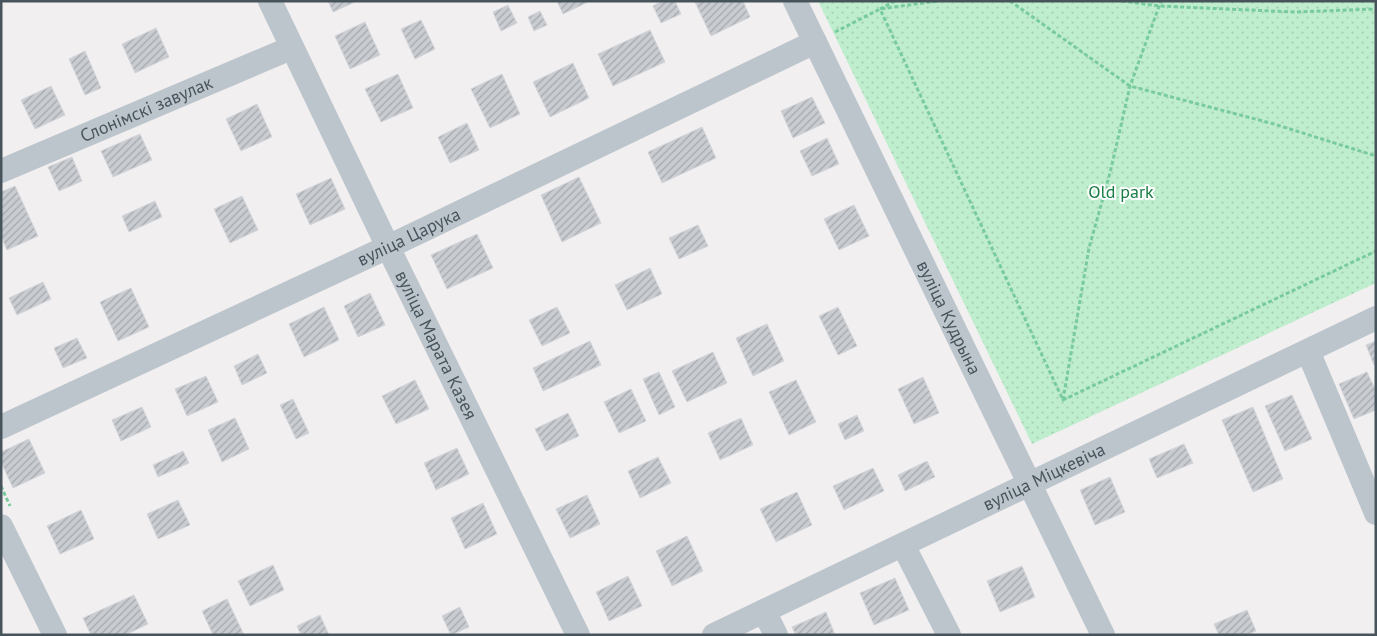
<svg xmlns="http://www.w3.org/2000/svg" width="1377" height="636" viewBox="0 0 1377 636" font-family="'PT Sans',sans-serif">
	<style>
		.park { fill: url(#park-dots) }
		.building { fill: url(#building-hatch); stroke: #d4d6db }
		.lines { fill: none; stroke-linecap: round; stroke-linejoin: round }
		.path { stroke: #78cb9c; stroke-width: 3; stroke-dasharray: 4 2.5; stroke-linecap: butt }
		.street { stroke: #bcc5cc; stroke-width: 24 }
		.labels { text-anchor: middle; stroke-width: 4; stroke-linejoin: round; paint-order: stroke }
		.street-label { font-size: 18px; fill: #48545c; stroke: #fff }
		.park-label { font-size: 18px; fill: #1a7c44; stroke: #fff }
	</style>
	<defs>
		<pattern id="park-dots" width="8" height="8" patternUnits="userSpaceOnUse" patternTransform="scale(1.25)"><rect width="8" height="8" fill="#bfeece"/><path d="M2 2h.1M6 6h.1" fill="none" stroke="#a6ceb3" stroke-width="1.8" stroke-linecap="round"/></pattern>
		<pattern id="building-hatch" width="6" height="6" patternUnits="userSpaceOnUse" patternTransform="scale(1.25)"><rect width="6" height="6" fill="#c9cdd2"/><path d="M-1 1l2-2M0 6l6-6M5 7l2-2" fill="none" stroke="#a5a9ae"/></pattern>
	</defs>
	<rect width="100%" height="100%" fill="#f2eff0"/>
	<polygon class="park" points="818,1 1376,1 1376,283 1032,444"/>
	<g class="building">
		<polygon points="328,1 357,1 333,12"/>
		<polygon points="557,1 588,1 588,2 563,14"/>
		<polygon points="662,1 675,1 681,14 661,23 653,6"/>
		<polygon points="698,1 743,1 750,17 711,36 695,2"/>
		<polygon points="508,5 517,23 501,31 493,12"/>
		<polygon points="540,11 547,25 534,31 528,17"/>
		<polygon points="421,20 435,49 415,59 401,29"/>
		<polygon points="365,22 380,55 350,69 335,36"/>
		<polygon points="156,28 169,57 135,73 122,44"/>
		<polygon points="650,30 665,62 613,86 598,54"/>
		<polygon points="85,51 101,88 85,95 69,59"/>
		<polygon points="573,63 589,98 550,117 533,82"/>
		<polygon points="398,74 413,108 381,122 365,89"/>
		<polygon points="502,74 520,114 490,128 471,89"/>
		<polygon points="51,86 65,115 35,129 21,100"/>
		<polygon points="812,97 825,123 793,138 781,111"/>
		<polygon points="257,104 272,137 241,151 226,119"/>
		<polygon points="467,123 479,150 450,163 438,137"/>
		<polygon points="702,127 716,158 662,183 648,152"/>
		<polygon points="140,134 152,160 113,177 101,151"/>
		<polygon points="827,138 839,164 812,176 800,151"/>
		<polygon points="72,157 82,181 59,191 48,167"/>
		<polygon points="579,177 601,223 562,242 541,195"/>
		<polygon points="331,178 345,209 310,225 296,194"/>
		<polygon points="15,186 38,236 7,250 1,236 1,192"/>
		<polygon points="242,196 258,230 230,243 214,209"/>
		<polygon points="155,201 162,217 129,232 122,216"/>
		<polygon points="854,205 869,236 839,250 824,219"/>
		<polygon points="698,225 708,246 679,259 669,238"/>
		<polygon points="477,234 493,268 447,289 431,255"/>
		<polygon points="650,268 662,294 627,310 615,285"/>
		<polygon points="43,282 51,299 17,315 9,298"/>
		<polygon points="131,288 149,327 118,341 100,302"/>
		<polygon points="370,293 385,325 358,337 344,306"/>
		<polygon points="324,307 339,340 304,357 289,324"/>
		<polygon points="557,307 570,333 542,346 529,320"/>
		<polygon points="838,307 857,346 838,355 819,316"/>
		<polygon points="767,324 784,361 753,376 736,338"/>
		<polygon points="77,338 87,358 63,368 54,348"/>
		<polygon points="590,341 601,365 543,391 533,368"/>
		<polygon points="1376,341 1376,364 1374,365 1366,345"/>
		<polygon points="713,352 727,383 687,402 672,371"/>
		<polygon points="258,354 267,373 242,385 234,366"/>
		<polygon points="659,372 675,407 659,415 643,379"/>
		<polygon points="1367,372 1376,391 1376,410 1354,419 1339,384"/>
		<polygon points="206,376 218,402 187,416 175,389"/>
		<polygon points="923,377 939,413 914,424 898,389"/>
		<polygon points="415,380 429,409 396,424 382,396"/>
		<polygon points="796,380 816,422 789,435 769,392"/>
		<polygon points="631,389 646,421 619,433 604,402"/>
		<polygon points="1292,395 1312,439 1285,451 1265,406"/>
		<polygon points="293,399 309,433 296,439 280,405"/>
		<polygon points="142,407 151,427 121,441 112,420"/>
		<polygon points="1253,407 1283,479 1253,492 1222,420"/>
		<polygon points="568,413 579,436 546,451 535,429"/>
		<polygon points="857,415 864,431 845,440 838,424"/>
		<polygon points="235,418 249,449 222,462 208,430"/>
		<polygon points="741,418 753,445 720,460 708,433"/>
		<polygon points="29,439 45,473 13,488 1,462 1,452"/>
		<polygon points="1184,444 1193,463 1157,478 1149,459"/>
		<polygon points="457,448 469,474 436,490 424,463"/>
		<polygon points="183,451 189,463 158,477 153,465"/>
		<polygon points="658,457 671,483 640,498 628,471"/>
		<polygon points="927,461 935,477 905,491 898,475"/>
		<polygon points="873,468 884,491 844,510 833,486"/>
		<polygon points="1110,477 1125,512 1095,525 1080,490"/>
		<polygon points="797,492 812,525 776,542 760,509"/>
		<polygon points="587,495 600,524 570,538 556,509"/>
		<polygon points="178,500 190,525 158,539 147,514"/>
		<polygon points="483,503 497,534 465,549 451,518"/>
		<polygon points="81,510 94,539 60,554 47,526"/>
		<polygon points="687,536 703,571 672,586 656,551"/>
		<polygon points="273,565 284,590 250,606 238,581"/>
		<polygon points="1022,566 1035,597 1000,612 987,581"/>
		<polygon points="628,576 642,606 609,621 596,592"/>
		<polygon points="895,578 909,610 874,625 860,593"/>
		<polygon points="134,595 148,624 125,635 91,635 83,618"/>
		<polygon points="227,599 244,635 213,635 202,611"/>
		<polygon points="460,607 469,627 451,635 442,616"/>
		<polygon points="1247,610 1256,631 1246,635 1219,635 1214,624"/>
		<polygon points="826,612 835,635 796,635 792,627"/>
		<polygon points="320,615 329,635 301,635 297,626"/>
	</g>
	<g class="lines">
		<g class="path">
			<polyline points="895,1 880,9 1063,400 1376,251"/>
			<polyline points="1010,1 1130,86 1274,124 1376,156"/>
			<polyline points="1122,1 1159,6 1294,12 1376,9"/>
			<polyline points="835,32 880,9 938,1"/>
			<polyline points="1063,400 1089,248 1110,173 1130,86 1161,1"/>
			<polyline points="1,486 10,506"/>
		</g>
		<g class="street">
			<path id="s1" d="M 270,1 L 388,247 L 578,635"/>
			<path id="s2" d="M 795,1 L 1103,635"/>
			<path id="s3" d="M 1,171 L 291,48"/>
			<polyline points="1308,351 1376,513"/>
			<path id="s4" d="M 1,427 L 388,247 L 815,42"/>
			<polyline points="1,526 55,635"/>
			<polyline points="903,545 949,635"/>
			<polyline points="764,611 776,635"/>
			<path id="s5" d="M 714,635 L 1376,318"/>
		</g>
	</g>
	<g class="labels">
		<g class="street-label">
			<text dy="6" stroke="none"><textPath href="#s3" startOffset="158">Слонімскі завулак</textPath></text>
			<text dy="6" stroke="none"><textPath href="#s4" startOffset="450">вуліца Царука</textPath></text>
			<text dy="6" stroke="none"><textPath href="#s2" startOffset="352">вуліца Кудрына</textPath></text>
			<text dy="6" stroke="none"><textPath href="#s1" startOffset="382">вуліца Марата Казея</textPath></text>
			<text dy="6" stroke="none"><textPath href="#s5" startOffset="366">вуліца Міцкевіча</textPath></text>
		</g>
		<g class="park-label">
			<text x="1121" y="198">Old park</text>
		</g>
	</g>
	<rect width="1377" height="636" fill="none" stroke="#48545c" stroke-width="5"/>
</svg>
